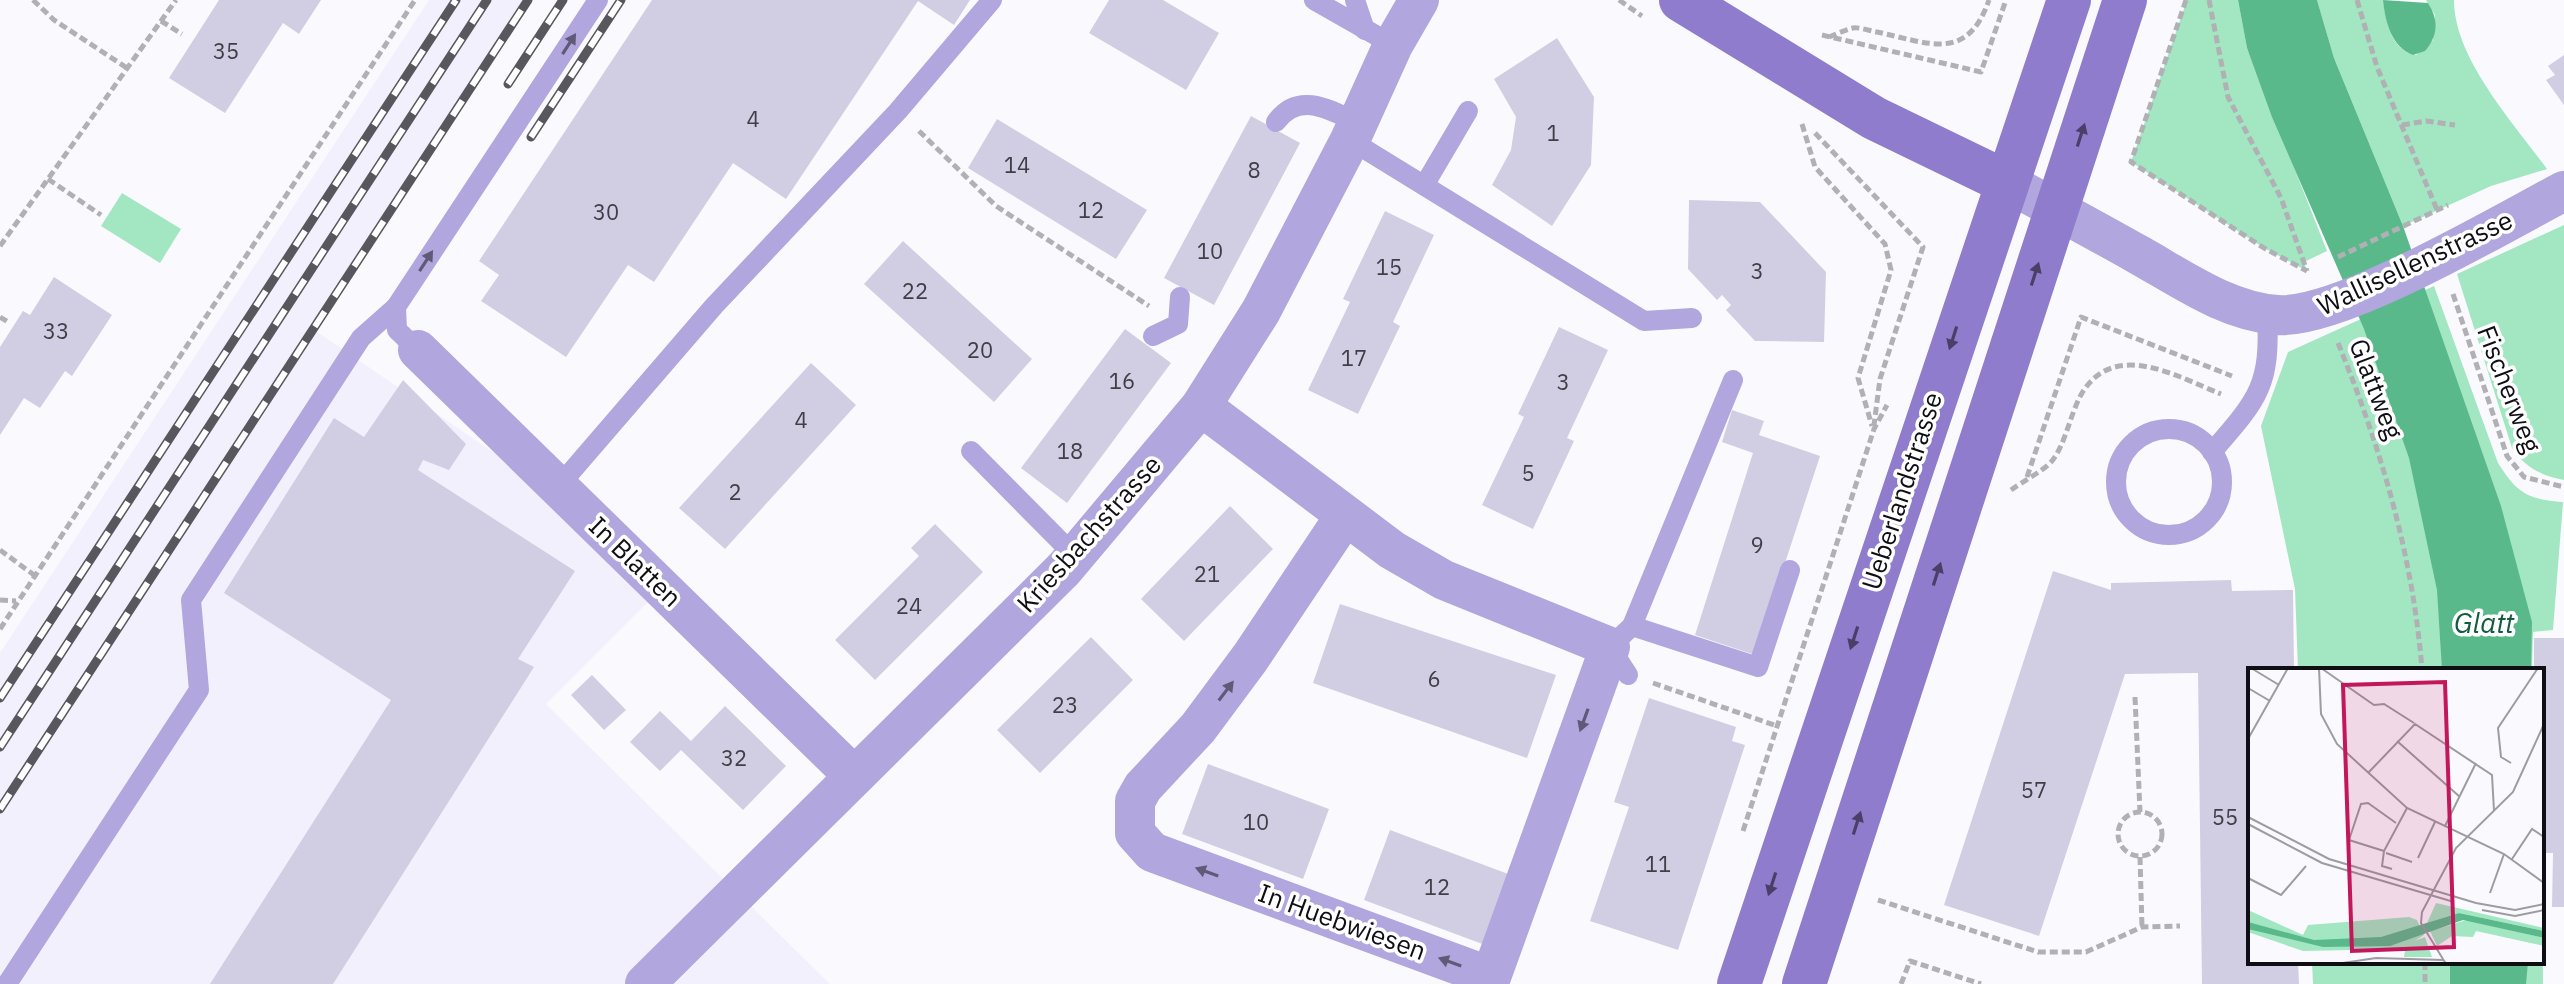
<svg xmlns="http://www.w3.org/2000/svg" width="2564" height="984" viewBox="0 0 2564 984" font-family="'IBM Plex Sans',sans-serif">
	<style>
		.built { fill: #f2f0fc }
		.green { fill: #a2e7c2 }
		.water { fill: #5ab98b }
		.building { fill: #d1cee3 }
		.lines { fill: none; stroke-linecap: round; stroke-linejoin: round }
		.path { stroke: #b0b0b5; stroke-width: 5; stroke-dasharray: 8 4; stroke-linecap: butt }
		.lane { stroke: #b1a6dd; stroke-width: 20 }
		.street { stroke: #b1a6dd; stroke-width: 40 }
		.secondary { stroke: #8f7ccc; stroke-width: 44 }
		.rail-casing { stroke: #58575d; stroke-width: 9 }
		.rail { stroke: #fff; stroke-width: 6; stroke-dasharray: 18; stroke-linecap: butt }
		.oneway { fill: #605a79 }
		.oneway2 { fill: #493f67 }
		.labels { text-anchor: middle; stroke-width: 7; stroke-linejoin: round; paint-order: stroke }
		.number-label { font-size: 22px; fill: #403e48 }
		.street-label { font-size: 26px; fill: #100e15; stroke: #fff }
		.water-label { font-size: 28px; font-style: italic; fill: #135c3d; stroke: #fff }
		.inset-road { fill: none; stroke: #9c9ca1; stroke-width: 2 }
		.view { fill: #c2185b; fill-opacity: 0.15; stroke: #c2185b; stroke-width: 4 }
		.inset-edge { fill: none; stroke: #100e15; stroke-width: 4 }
	</style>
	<rect width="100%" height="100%" fill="#fafafe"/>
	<polygon class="built" points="429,0 527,0 310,327 674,576 546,704 830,984 0,984 0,653"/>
	<g class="green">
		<polygon points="2187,0 2238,0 2247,48 2327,251 2304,262 2307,271 2264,248 2131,162"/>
		<path d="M 2317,0 L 2383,0 C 2386,22 2391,51 2416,55 L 2433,40 L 2435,15 L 2426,0 L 2454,0 C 2454,59 2514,123 2547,169 L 2491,186 L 2403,226 L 2334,58 Z"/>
		<polygon points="122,193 181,229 160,263 101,226"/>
		<path d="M 2564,225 L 2564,480 C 2540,475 2526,468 2512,448 L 2457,274 Z"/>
		<path d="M 2434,286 L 2498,463 C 2518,494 2527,499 2563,502 L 2553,630 L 2533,632 L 2532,670 L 2298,670 L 2295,589 L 2261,426 L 2288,352 Z"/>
		<polygon points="2542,853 2543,984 2313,984 2312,962 2542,962"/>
	</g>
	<g class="water">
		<polygon points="2238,0 2317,0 2334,58 2403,226 2501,506 2532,622 2531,670 2442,670 2437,590 2409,458 2364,329 2272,117 2247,48"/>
		<path d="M 2383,0 L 2428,3 C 2439,20 2438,36 2425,51 L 2413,55 C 2391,47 2385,21 2383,0 Z"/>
		<polygon points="2450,962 2528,962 2526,984 2450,984"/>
	</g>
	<g class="building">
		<polygon points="219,0 321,0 299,34 283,23 225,113 169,78"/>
		<polygon points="652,0 970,0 954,25 918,1 786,199 733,163 654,282 628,265 566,357 481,301 499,275 479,261"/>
		<polygon points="1109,0 1163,0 1219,33 1186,90 1089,33"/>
		<polygon points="1557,38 1594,97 1591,165 1552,226 1492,185 1511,150 1516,117 1494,79"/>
		<polygon points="2564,55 2564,105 2546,80 2555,75 2548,66"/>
		<polygon points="1251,116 1300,143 1214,305 1164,278"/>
		<polygon points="997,119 1147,210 1116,259 968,168"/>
		<polygon points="1689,200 1760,202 1826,272 1824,342 1755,341 1726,310 1731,305 1722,295 1717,300 1688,269"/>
		<polygon points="1385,211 1434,235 1393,322 1400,326 1358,414 1308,390 1350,302 1343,299"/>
		<polygon points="903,241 1032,359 994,402 864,284"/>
		<polygon points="54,277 112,315 72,376 65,371 40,408 24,398 0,435 0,347 23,311 30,315"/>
		<polygon points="1559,327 1608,350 1567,438 1574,441 1533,529 1482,505 1524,417 1518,414"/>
		<polygon points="1125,329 1171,363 1067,503 1021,468"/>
		<polygon points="811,363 856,405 725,549 679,508"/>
		<polygon points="403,380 466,444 449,470 423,460 418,470 575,571 518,659 534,667 333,984 210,984 391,700 224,593 334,418 364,437"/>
		<polygon points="1732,410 1764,421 1759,435 1820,456 1755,655 1695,635 1753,453 1722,442"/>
		<polygon points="1230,506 1273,549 1184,641 1141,599"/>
		<polygon points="935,524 983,572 875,680 835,640 919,556 911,548"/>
		<polygon points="2053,571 2111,590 2111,583 2231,580 2232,591 2293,590 2294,670 2250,670 2250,962 2298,962 2299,984 2202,984 2198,673 2125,674 2039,936 1944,905"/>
		<polygon points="1340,604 1556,675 1527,758 1313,683"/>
		<polygon points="1091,637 1133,680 1040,773 997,730"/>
		<polygon points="2534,638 2564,638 2564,907 2552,907 2553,853 2542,853 2542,670 2534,670"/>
		<polygon points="592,675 626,710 604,730 571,695"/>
		<polygon points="1649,698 1736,727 1732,741 1745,745 1678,950 1590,921 1629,807 1614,802"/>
		<polygon points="725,706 786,766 743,810 681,750 660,771 630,742 660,711 691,741"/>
		<polygon points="1208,764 1329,809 1303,879 1182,834"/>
		<polygon points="1390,830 1511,875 1485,945 1364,900"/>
	</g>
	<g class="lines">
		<g class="path">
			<polyline points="33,0 54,20 127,68"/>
			<polyline points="1619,0 1642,16"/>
			<polyline points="2186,0 2131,162 2264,248 2307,271"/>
			<polyline points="2209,0 2228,97 2281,198 2307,271"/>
			<polyline points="2357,0 2377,67 2438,212"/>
			<polyline points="161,21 182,34"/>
			<polyline points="1822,35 1981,72 2006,0"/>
			<path d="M 1829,37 C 1836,34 1845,30 1853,28 C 1860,27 1870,31 1877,32 C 1929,43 1967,63 1989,0"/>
			<polyline points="1802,124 1815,167 1885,244 1891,270 1858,378 1872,426"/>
			<polyline points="2402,125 2426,121 2455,125"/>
			<polyline points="919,131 996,206 1149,306"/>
			<polyline points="1815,133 1923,247 1880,379 1874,425"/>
			<polyline points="48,179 101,215"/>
			<polyline points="0,246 176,0"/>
			<polyline points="2338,257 2448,205"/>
			<polyline points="2453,294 2507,456 2524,477 2564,487"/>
			<polyline points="0,317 8,322"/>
			<path d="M 2338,343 C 2381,448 2413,556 2422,670"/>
			<polyline points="2027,477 2081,317 2232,376"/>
			<path d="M 2011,490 C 2023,481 2042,472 2052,461 C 2066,443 2070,414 2082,393 C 2115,339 2178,377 2221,394"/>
			<polyline points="0,550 34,575"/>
			<polyline points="0,600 16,601"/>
			<polyline points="0,629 415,0"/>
			<polyline points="1653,683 1777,726"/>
			<polyline points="2135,697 2140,812"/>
			<circle cx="2140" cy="834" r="22"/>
			<polyline points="1743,831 1874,429 1887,405"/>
			<polyline points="2140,857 2142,927"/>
			<polyline points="1878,900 2038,952 2086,952 2142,927 2180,926"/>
			<polyline points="2425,962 2425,984"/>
			<polyline points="1901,984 1910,961 1981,984"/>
		</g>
		<g class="lane">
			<polyline points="1314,0 1393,45"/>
			<polyline points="1355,0 1365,30"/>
			<path d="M 1276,122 C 1298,91 1329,109 1358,123"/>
			<polyline points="1350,140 1644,321 1692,318"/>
			<polyline points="1425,184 1468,111"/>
			<polyline points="1153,336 1178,324 1180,297"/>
			<polyline points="418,350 397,330 396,307 598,0"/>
			<circle cx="2169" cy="482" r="53"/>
			<polyline points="971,451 1075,556"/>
			<path d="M 2212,452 C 2258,399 2271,386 2267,314"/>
			<polyline points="558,487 714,306 898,111 992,0"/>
			<polyline points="1632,626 1733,380"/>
			<polyline points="1628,675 1610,647 1632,626 1758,667 1790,570"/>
			<polyline points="7,984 199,690 191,600 361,338 396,307"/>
		</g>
		<g class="street">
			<path d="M 2006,182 C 2050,206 2095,230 2139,255 C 2182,279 2226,311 2277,315 C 2339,320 2503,223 2564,191"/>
			<polyline points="418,350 853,775"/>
			<polyline points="1201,406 1392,550 1444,580 1610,647 1491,977 1152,852 1135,833 1135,801 1143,787 1198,728 1250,658 1345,516"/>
			<polyline points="645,984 1064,569 1201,406 1261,311 1350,140 1393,45 1419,0"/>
		</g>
		<g class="secondary">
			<polyline points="1681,0 1874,118 2006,182"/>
			<polyline points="1739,984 2069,0"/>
			<polyline points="1804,984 2125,0"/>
		</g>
		<g class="rail-casing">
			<g id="rail">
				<polyline points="508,84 563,0"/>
				<polyline points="531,137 621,0"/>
				<polyline points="0,698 456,0"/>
				<polyline points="0,747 487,0"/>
				<polyline points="0,809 528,0"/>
			</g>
		</g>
		<use href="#rail" class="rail"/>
	</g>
	<defs><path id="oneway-solid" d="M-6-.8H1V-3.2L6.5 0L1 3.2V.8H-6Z" transform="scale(2)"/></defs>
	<g class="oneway">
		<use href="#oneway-solid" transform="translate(569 44) rotate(-57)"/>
		<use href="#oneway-solid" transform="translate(426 261) rotate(-57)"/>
		<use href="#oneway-solid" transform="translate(1226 691) rotate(-53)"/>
		<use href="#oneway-solid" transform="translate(1584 720) rotate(110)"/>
		<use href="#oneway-solid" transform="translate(1207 872) rotate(-160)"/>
		<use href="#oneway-solid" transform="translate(1450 962) rotate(-160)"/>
	</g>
	<g class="oneway2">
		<use href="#oneway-solid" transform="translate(2081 135) rotate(-72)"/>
		<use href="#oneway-solid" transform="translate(2035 274) rotate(-72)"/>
		<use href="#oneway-solid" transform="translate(1953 338) rotate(108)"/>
		<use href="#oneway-solid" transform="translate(1937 574) rotate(-72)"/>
		<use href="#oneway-solid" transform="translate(1854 638) rotate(108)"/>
		<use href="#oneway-solid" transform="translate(1857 823) rotate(-72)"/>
		<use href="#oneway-solid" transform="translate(1772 884) rotate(108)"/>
	</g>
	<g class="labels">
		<g class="number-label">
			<text x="226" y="59">35</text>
			<text x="753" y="127">4</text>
			<text x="1553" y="141">1</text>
			<text x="1017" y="173">14</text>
			<text x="1254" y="178">8</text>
			<text x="1091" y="218">12</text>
			<text x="606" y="220">30</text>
			<text x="1210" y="259">10</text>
			<text x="1389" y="275">15</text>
			<text x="1757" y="279">3</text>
			<text x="915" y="299">22</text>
			<text x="56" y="339">33</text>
			<text x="980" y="358">20</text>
			<text x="1354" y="366">17</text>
			<text x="1122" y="389">16</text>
			<text x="1563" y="390">3</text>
			<text x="801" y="428">4</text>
			<text x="1070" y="459">18</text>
			<text x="1528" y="481">5</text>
			<text x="735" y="500">2</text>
			<text x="1757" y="553">9</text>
			<text x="1207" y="582">21</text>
			<text x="909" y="614">24</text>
			<text x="1434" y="687">6</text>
			<text x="1065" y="713">23</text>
			<text x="734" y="766">32</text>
			<text x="2034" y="798">57</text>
			<text x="2225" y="825">55</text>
			<text x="1256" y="830">10</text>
			<text x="1658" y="872">11</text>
			<text x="1437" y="895">12</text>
		</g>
		<g class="street-label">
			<text transform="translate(2415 263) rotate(-25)" y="9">Wallisellenstrasse</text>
			<text transform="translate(2376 389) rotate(69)" y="9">Glattweg</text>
			<text transform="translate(2509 389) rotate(69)" y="9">Fischerweg</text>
			<text transform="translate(1902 491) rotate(-72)" y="9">Ueberlandstrasse</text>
			<text transform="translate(1089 534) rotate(-48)" y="9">Kriesbachstrasse</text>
			<text transform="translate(635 562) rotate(44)" y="9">In Blatten</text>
			<text transform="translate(1342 922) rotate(20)" y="9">In Huebwiesen</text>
		</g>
		<g class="water-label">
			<text x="2484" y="633">Glatt</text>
		</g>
	</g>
	<g transform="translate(2248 668)">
		<rect width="296" height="296" fill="#fafafe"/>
		<path d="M 188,235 L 296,260 L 296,263 L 211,245 L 179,255 ZM 0,242 L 55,267 L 60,257 L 161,249 L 169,252 L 176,267 L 154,281 L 55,283 L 0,264 ZM 219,252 L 296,270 L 296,278 L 228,263 L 225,269 L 204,268 L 189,278 L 182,263 ZM 177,269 L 184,289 L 156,289 L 158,276 Z" fill="#a2e7c2"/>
		<path d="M 211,245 L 296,263 L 296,270 L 215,252 L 142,278 L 75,279 L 0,261 L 0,254 L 66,272 L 133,269 Z" fill="#5ab98b"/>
		<path class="inset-road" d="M 3,0 L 31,17M 71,0 L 73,46 L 89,76 L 159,140 L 256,186 L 296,215M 73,0 L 126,37 L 136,36 L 166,55M 0,20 L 22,33M 0,71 L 40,0M 149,73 L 212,129M 263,95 L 253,89 L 250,60 L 290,0M 120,105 L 167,56 L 244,107 L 246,143M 0,149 L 81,191 L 228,235 L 267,242 L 296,236M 0,156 L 74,195 L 206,234M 197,158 L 228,95M 136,183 L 101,172 L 113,136 L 120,135 L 148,155M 138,185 L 164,194M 170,190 L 187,154M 264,191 L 284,161 L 296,169M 144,201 L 134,198 L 136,183 L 159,140M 0,210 L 33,227 L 58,198M 242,225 L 256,186M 234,242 L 267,248 L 296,242M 88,296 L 128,290 L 195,292M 198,296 L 173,255 L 174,244 L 208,180 L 265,124 L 296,56"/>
		<path class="view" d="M 197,14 L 206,279 L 104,283 L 95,17 Z"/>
		<rect width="296" height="296" class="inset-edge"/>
	</g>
</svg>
